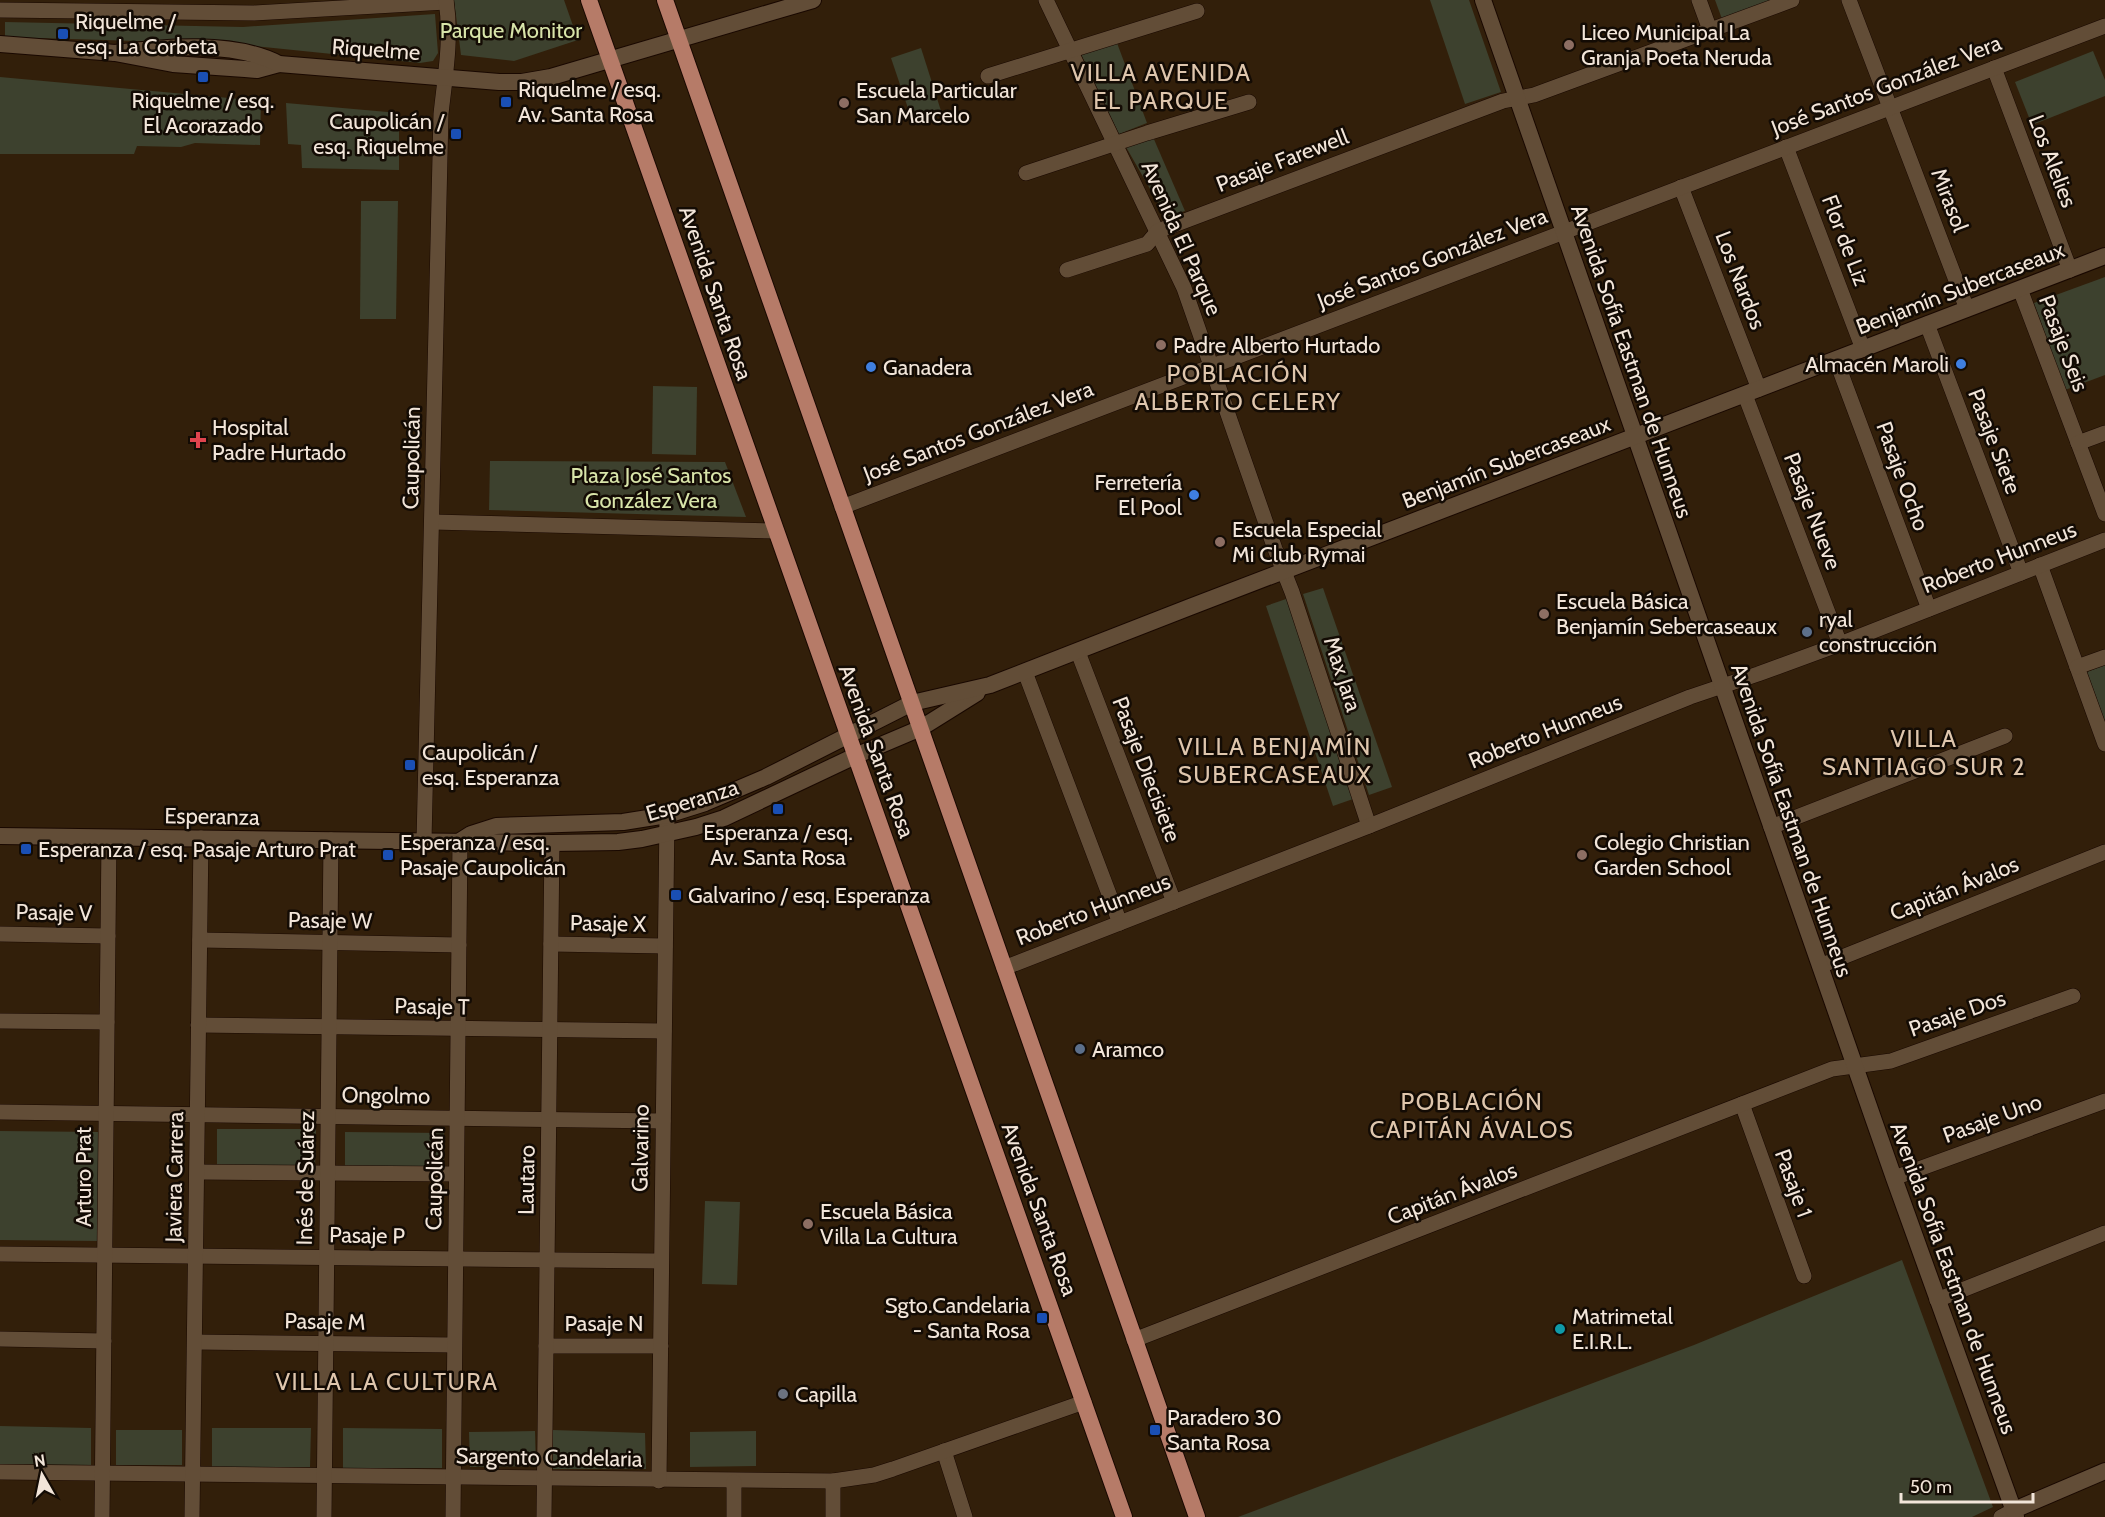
<svg xmlns="http://www.w3.org/2000/svg" width="2105" height="1517" viewBox="0 0 2105 1517" font-family="Cabin,sans-serif">
	<style>
		.green { fill: #3d412e }
		.lines { fill: none; stroke-linecap: round; stroke-linejoin: round }
		.minor-casing { stroke: #190800; stroke-width: 16 }
		.tertiary-casing { stroke: #190800; stroke-width: 18 }
		.primary-casing { stroke: #190800; stroke-width: 18 }
		.minor { stroke: #624d37; stroke-width: 15 }
		.tertiary { stroke: #624d37; stroke-width: 16 }
		.primary { stroke: #b67b68; stroke-width: 16 }
		.transit-dot { fill: #1a4fb4; stroke: #130b04; stroke-width: 2 }
		.education-dot { fill: #8d6e63; stroke: #130b04; stroke-width: 2 }
		.shop-dot { fill: #3f7fe0; stroke: #130b04; stroke-width: 2 }
		.health-dot { fill: #e0444e; stroke: #130b04; stroke-width: 2 }
		.service-dot { fill: #5c6f8a; stroke: #130b04; stroke-width: 2 }
		.culture-dot { fill: #0f9aa8; stroke: #130b04; stroke-width: 2 }
		.worship-dot { fill: #6b7280; stroke: #130b04; stroke-width: 2 }
		.labels { text-anchor: middle; stroke-width: 5; stroke-linejoin: round; paint-order: stroke }
		.poi-label { font-size: 22px; fill: #f2e5d9; stroke: #130b04; text-anchor: start }
		.park-label { font-size: 22px; fill: #d8e4a9; stroke: #130b04 }
		.street-label { font-size: 22px; fill: #f2e5d9; stroke: #130b04 }
		.neighbourhood-label { font-size: 24px; letter-spacing: 1.5px; fill: #dfc6ad; stroke: #130b04 }
	</style>
	<rect width="100%" height="100%" fill="#321f0a"/>
	<g class="green">
		<polygon points="454,0 564,0 578,40 514,61 461,55"/>
		<polygon points="1430,0 1469,0 1501,92 1465,104"/>
		<polygon points="1715,0 1774,0 1722,19"/>
		<polygon points="435,14 438,53 433,61 420,63 235,44 5,37 5,22 243,27"/>
		<polygon points="1117,43 1147,123 1119,134 1081,54"/>
		<polygon points="921,48 942,114 913,123 891,58"/>
		<polygon points="2093,51 2105,80 2105,96 2032,125 2015,82"/>
		<polygon points="0,77 261,101 260,145 195,143 181,147 137,146 134,154 0,154"/>
		<polygon points="286,103 399,113 399,170 302,168 301,145 288,144"/>
		<polygon points="1153,137 1185,211 1166,217 1126,147"/>
		<polygon points="361,201 398,201 396,319 360,319"/>
		<polygon points="2105,277 2105,375 2065,390 2034,303"/>
		<polygon points="653,386 697,387 696,455 652,454"/>
		<polygon points="490,461 725,462 746,517 489,510"/>
		<polygon points="1323,588 1392,787 1369,795 1303,594"/>
		<polygon points="1289,598 1353,799 1333,806 1266,606"/>
		<polygon points="2105,665 2105,722 2087,672"/>
		<polygon points="217,1129 316,1129 315,1169 217,1169"/>
		<polygon points="0,1131 99,1132 98,1241 0,1240"/>
		<polygon points="345,1132 444,1133 444,1172 345,1172"/>
		<polygon points="705,1201 740,1202 737,1285 702,1284"/>
		<polygon points="1902,1260 1993,1507 1972,1517 1238,1517 1694,1345"/>
		<polygon points="0,1426 91,1428 91,1465 0,1464"/>
		<polygon points="212,1428 311,1428 310,1467 212,1467"/>
		<polygon points="343,1428 442,1429 442,1468 343,1468"/>
		<rect x="116" y="1430" width="66" height="35"/>
		<polygon points="553,1430 645,1433 646,1469 553,1469"/>
		<polygon points="535,1431 536,1466 470,1467 469,1432"/>
		<polygon points="756,1431 756,1466 690,1467 690,1432"/>
	</g>
	<g class="lines">
		<g class="minor-casing">
			<g id="minor">
				<polyline points="1046,0 1184,288 1275,549 1292,592 1369,826"/>
				<polyline points="1699,0 1710,30"/>
				<polyline points="1849,0 1967,309"/>
				<polyline points="0,10 254,13 446,2"/>
				<polyline points="1994,68 2070,270"/>
				<polyline points="988,76 1197,11"/>
				<polyline points="1786,147 1863,349"/>
				<polyline points="1026,173 1147,133 1249,102"/>
				<polyline points="1681,187 1759,389"/>
				<polyline points="1067,270 1147,244 1158,231 1503,101 1534,95 1792,0"/>
				<polyline points="2020,289 2105,514"/>
				<polyline points="1927,324 2021,573"/>
				<polyline points="1836,360 1929,609"/>
				<polyline points="1745,395 1840,644"/>
				<polyline points="2078,443 2105,433"/>
				<polyline points="842,507 2105,26"/>
				<polyline points="433,522 776,531"/>
				<polyline points="2040,565 2105,744"/>
				<polyline points="1078,652 1174,902"/>
				<polyline points="2077,667 2105,657"/>
				<polyline points="1025,672 1120,923"/>
				<polyline points="1771,827 2005,736"/>
				<path d="M 424,841 L 441,114 C 445,76 452,39 446,0"/>
				<polyline points="0,934 108,936"/>
				<polyline points="200,940 459,945"/>
				<polyline points="551,944 665,946"/>
				<polyline points="1820,966 2105,852"/>
				<polyline points="1004,968 1369,826 1690,697 1758,674 1840,644 2105,540"/>
				<polyline points="0,1021 107,1022"/>
				<polyline points="198,1025 664,1031"/>
				<polyline points="1742,1104 1804,1276"/>
				<polyline points="0,1112 663,1121"/>
				<polyline points="197,1172 456,1174"/>
				<polyline points="1894,1178 2105,1101"/>
				<polyline points="0,1254 661,1261"/>
				<polyline points="1937,1300 2105,1233"/>
				<polyline points="0,1339 104,1341"/>
				<polyline points="1134,1340 1832,1069 1891,1061 2073,996"/>
				<polyline points="195,1342 454,1345"/>
				<polyline points="546,1346 661,1346"/>
				<polyline points="944,1451 965,1517"/>
				<polyline points="0,1472 833,1481 874,1475 893,1469 1084,1402"/>
				<polyline points="659,1481 667,815"/>
				<polyline points="102,1517 109,838"/>
				<polyline points="192,1517 201,838"/>
				<polyline points="324,1517 331,840"/>
				<polyline points="453,1517 460,841"/>
				<polyline points="544,1517 552,843"/>
				<polyline points="734,1517 734,1482"/>
				<polyline points="833,1517 833,1481"/>
				<polyline points="2001,1517 2014,1510"/>
			</g>
		</g>
		<g class="tertiary-casing">
			<g id="tertiary">
				<polyline points="1483,0 1894,1178 2016,1517"/>
				<polyline points="0,44 115,53 173,64 245,69 257,70 279,64"/>
				<path d="M 115,53 C 164,47 233,40 279,64 L 499,82 L 522,82 L 551,77 L 813,0"/>
				<polyline points="0,836 552,843 618,842 642,839 696,827 724,818 855,756 921,728 977,693"/>
				<polyline points="460,841 471,834 496,826 623,822 667,815 705,803 766,777 912,703 990,685 1190,607 2105,256"/>
				<polyline points="2014,1510 2105,1471"/>
			</g>
		</g>
		<g class="primary-casing">
			<g id="primary">
				<polyline points="589,0 1124,1517"/>
				<polyline points="665,0 1197,1517"/>
			</g>
		</g>
		<use href="#minor" class="minor"/>
		<use href="#tertiary" class="tertiary"/>
		<use href="#primary" class="primary"/>
	</g>
	<g class="transit-dot">
		<rect x="57" y="28" width="12" height="12" rx="3"/>
		<rect x="197" y="71" width="12" height="12" rx="3"/>
		<rect x="500" y="96" width="12" height="12" rx="3"/>
		<rect x="450" y="128" width="12" height="12" rx="3"/>
		<rect x="404" y="759" width="12" height="12" rx="3"/>
		<rect x="772" y="803" width="12" height="12" rx="3"/>
		<rect x="20" y="843" width="12" height="12" rx="3"/>
		<rect x="382" y="849" width="12" height="12" rx="3"/>
		<rect x="670" y="889" width="12" height="12" rx="3"/>
		<rect x="1036" y="1312" width="12" height="12" rx="3"/>
		<rect x="1149" y="1424" width="12" height="12" rx="3"/>
	</g>
	<g class="education-dot">
		<circle cx="1569" cy="45" r="6"/>
		<circle cx="844" cy="103" r="6"/>
		<circle cx="1161" cy="345" r="6"/>
		<circle cx="1220" cy="542" r="6"/>
		<circle cx="1544" cy="614" r="6"/>
		<circle cx="1582" cy="855" r="6"/>
		<circle cx="808" cy="1224" r="6"/>
	</g>
	<g class="shop-dot">
		<circle cx="1961" cy="364" r="6"/>
		<circle cx="871" cy="367" r="6"/>
		<circle cx="1194" cy="495" r="6"/>
	</g>
	<path class="health-dot" d="M195 431h6v6h6v6h-6v6h-6v-6h-6v-6h6z"/>
	<g class="service-dot">
		<circle cx="1807" cy="632" r="6"/>
		<circle cx="1080" cy="1049" r="6"/>
	</g>
	<circle class="culture-dot" cx="1560" cy="1329" r="6"/>
	<circle class="worship-dot" cx="783" cy="1394" r="6"/>
	<g class="labels">
		<g class="poi-label">
			<text x="75" y="29">Riquelme /<tspan x="75" dy="25">esq. La Corbeta</tspan></text>
			<text x="1581" y="40">Liceo Municipal La<tspan x="1581" dy="25">Granja Poeta Neruda</tspan></text>
			<text x="518" y="97">Riquelme / esq.<tspan x="518" dy="25">Av. Santa Rosa</tspan></text>
			<text x="856" y="98">Escuela Particular<tspan x="856" dy="25">San Marcelo</tspan></text>
			<text x="203" y="108" text-anchor="middle">Riquelme / esq.<tspan x="203" dy="25">El Acorazado</tspan></text>
			<text x="444" y="129" text-anchor="end">Caupolicán /<tspan x="444" dy="25">esq. Riquelme</tspan></text>
			<text x="1173" y="353">Padre Alberto Hurtado</text>
			<text x="1949" y="372" text-anchor="end">Almacén Maroli</text>
			<text x="883" y="375">Ganadera</text>
			<text x="212" y="435">Hospital<tspan x="212" dy="25">Padre Hurtado</tspan></text>
			<text x="1182" y="490" text-anchor="end">Ferretería<tspan x="1182" dy="25">El Pool</tspan></text>
			<text x="1232" y="537">Escuela Especial<tspan x="1232" dy="25">Mi Club Rymai</tspan></text>
			<text x="1556" y="609">Escuela Básica<tspan x="1556" dy="25">Benjamín Sebercaseaux</tspan></text>
			<text x="1819" y="627">ryal<tspan x="1819" dy="25">construcción</tspan></text>
			<text x="422" y="760">Caupolicán /<tspan x="422" dy="25">esq. Esperanza</tspan></text>
			<text x="778" y="840" text-anchor="middle">Esperanza / esq.<tspan x="778" dy="25">Av. Santa Rosa</tspan></text>
			<text x="400" y="850">Esperanza / esq.<tspan x="400" dy="25">Pasaje Caupolicán</tspan></text>
			<text x="1594" y="850">Colegio Christian<tspan x="1594" dy="25">Garden School</tspan></text>
			<text x="38" y="857">Esperanza / esq. Pasaje Arturo Prat</text>
			<text x="688" y="903">Galvarino / esq. Esperanza</text>
			<text x="1092" y="1057">Aramco</text>
			<text x="820" y="1219">Escuela Básica<tspan x="820" dy="25">Villa La Cultura</tspan></text>
			<text x="1030" y="1313" text-anchor="end">Sgto.Candelaria<tspan x="1030" dy="25">- Santa Rosa</tspan></text>
			<text x="1572" y="1324">Matrimetal<tspan x="1572" dy="25">E.I.R.L.</tspan></text>
			<text x="795" y="1402">Capilla</text>
			<text x="1167" y="1425">Paradero 30<tspan x="1167" dy="25">Santa Rosa</tspan></text>
		</g>
		<g class="park-label">
			<text x="511" y="38">Parque Monitor</text>
			<text x="651" y="483">Plaza José Santos<tspan x="651" dy="25">González Vera</tspan></text>
		</g>
		<g class="street-label">
			<text transform="translate(376 49) rotate(4)" y="8">Riquelme</text>
			<text transform="translate(1886 85) rotate(-21)" y="8">José Santos González Vera</text>
			<text transform="translate(1282 160) rotate(-21)" y="8">Pasaje Farewell</text>
			<text transform="translate(2053 161) rotate(69)" y="8">Los Alelies</text>
			<text transform="translate(1950 200) rotate(69)" y="8">Mirasol</text>
			<text transform="translate(1182 238) rotate(66)" y="8">Avenida El Parque</text>
			<text transform="translate(1846 240) rotate(69)" y="8">Flor de Liz</text>
			<text transform="translate(1432 258) rotate(-21)" y="8">José Santos González Vera</text>
			<text transform="translate(1741 280) rotate(69)" y="8">Los Nardos</text>
			<text transform="translate(1960 288) rotate(-21)" y="8">Benjamín Subercaseaux</text>
			<text transform="translate(716 293) rotate(71)" y="8">Avenida Santa Rosa</text>
			<text transform="translate(2064 343) rotate(69)" y="8">Pasaje Seis</text>
			<text transform="translate(1632 361) rotate(71)" y="8">Avenida Sofía Eastman de Hunneus</text>
			<text transform="translate(978 431) rotate(-21)" y="8">José Santos González Vera</text>
			<text transform="translate(1995 441) rotate(69)" y="8">Pasaje Siete</text>
			<text transform="translate(411 458) rotate(-89)" y="8">Caupolicán</text>
			<text transform="translate(1506 462) rotate(-21)" y="8">Benjamín Subercaseaux</text>
			<text transform="translate(1903 476) rotate(70)" y="8">Pasaje Ocho</text>
			<text transform="translate(1813 511) rotate(69)" y="8">Pasaje Nueve</text>
			<text transform="translate(1999 557) rotate(-21)" y="8">Roberto Hunneus</text>
			<text transform="translate(1343 674) rotate(72)" y="8">Max Jara</text>
			<text transform="translate(1545 731) rotate(-22)" y="8">Roberto Hunneus</text>
			<text transform="translate(877 751) rotate(70)" y="8">Avenida Santa Rosa</text>
			<text transform="translate(1147 769) rotate(69)" y="8">Pasaje Diecisiete</text>
			<text transform="translate(692 800) rotate(-17)" y="8">Esperanza</text>
			<text transform="translate(212 816) rotate(1)" y="8">Esperanza</text>
			<text transform="translate(1792 820) rotate(71)" y="8">Avenida Sofía Eastman de Hunneus</text>
			<text transform="translate(1954 888) rotate(-22)" y="8">Capitán Ávalos</text>
			<text transform="translate(1093 909) rotate(-21)" y="8">Roberto Hunneus</text>
			<text transform="translate(54 912) rotate(1)" y="8">Pasaje V</text>
			<text transform="translate(330 920) rotate(1)" y="8">Pasaje W</text>
			<text transform="translate(608 923) rotate(1)" y="8">Pasaje X</text>
			<text transform="translate(432 1006) rotate(1)" y="8">Pasaje T</text>
			<text transform="translate(1957 1013) rotate(-19)" y="8">Pasaje Dos</text>
			<text transform="translate(386 1095) rotate(1)" y="8">Ongolmo</text>
			<text transform="translate(1992 1118) rotate(-20)" y="8">Pasaje Uno</text>
			<text transform="translate(640 1148) rotate(-89)" y="8">Galvarino</text>
			<text transform="translate(83 1177) rotate(-90)" y="8">Arturo Prat</text>
			<text transform="translate(174 1177) rotate(-89)" y="8">Javiera Carrera</text>
			<text transform="translate(305 1178) rotate(-89)" y="8">Inés de Suárez</text>
			<text transform="translate(434 1179) rotate(-89)" y="8">Caupolicán</text>
			<text transform="translate(526 1180) rotate(-89)" y="8">Lautaro</text>
			<text transform="translate(1794 1183) rotate(70)" y="8">Pasaje 1</text>
			<text transform="translate(1452 1193) rotate(-21)" y="8">Capitán Ávalos</text>
			<text transform="translate(1040 1209) rotate(70)" y="8">Avenida Santa Rosa</text>
			<text transform="translate(367 1235) rotate(1)" y="8">Pasaje P</text>
			<text transform="translate(1954 1278) rotate(70)" y="8">Avenida Sofía Eastman de Hunneus</text>
			<text transform="translate(325 1321) rotate(1)" y="8">Pasaje M</text>
			<text x="604" y="1331">Pasaje N</text>
			<text transform="translate(549 1457) rotate(1)" y="8">Sargento Candelaria</text>
		</g>
		<g class="neighbourhood-label">
			<text x="1161" y="81">VILLA AVENIDA<tspan x="1161" dy="28">EL PARQUE</tspan></text>
			<text x="1238" y="382">POBLACIÓN<tspan x="1238" dy="28">ALBERTO CELERY</tspan></text>
			<text x="1924" y="747">VILLA<tspan x="1924" dy="28">SANTIAGO SUR 2</tspan></text>
			<text x="1275" y="755">VILLA BENJAMÍN<tspan x="1275" dy="28">SUBERCASEAUX</tspan></text>
			<text x="1472" y="1110">POBLACIÓN<tspan x="1472" dy="28">CAPITÁN ÁVALOS</tspan></text>
			<text x="387" y="1390">VILLA LA CULTURA</text>
		</g>
	</g>
	<g transform="translate(42 1475) rotate(351)" stroke="#130b04" stroke-width="4.5" paint-order="stroke">
	<path d="M0-4.5L10 22L0 15L-10 22Z" fill="#f2e5d9"/>
	<text y="-9" font-size="16" font-weight="bold" text-anchor="middle" fill="#f2e5d9">N</text>
	</g>
	<path d="M1901 1493v9h132v-9" fill="none" stroke="#f2e5d9" stroke-width="3"/>
	<text x="1910" y="1493" font-size="18" fill="#f2e5d9" stroke="#130b04" stroke-width="4.5" paint-order="stroke">50 m</text>
</svg>
